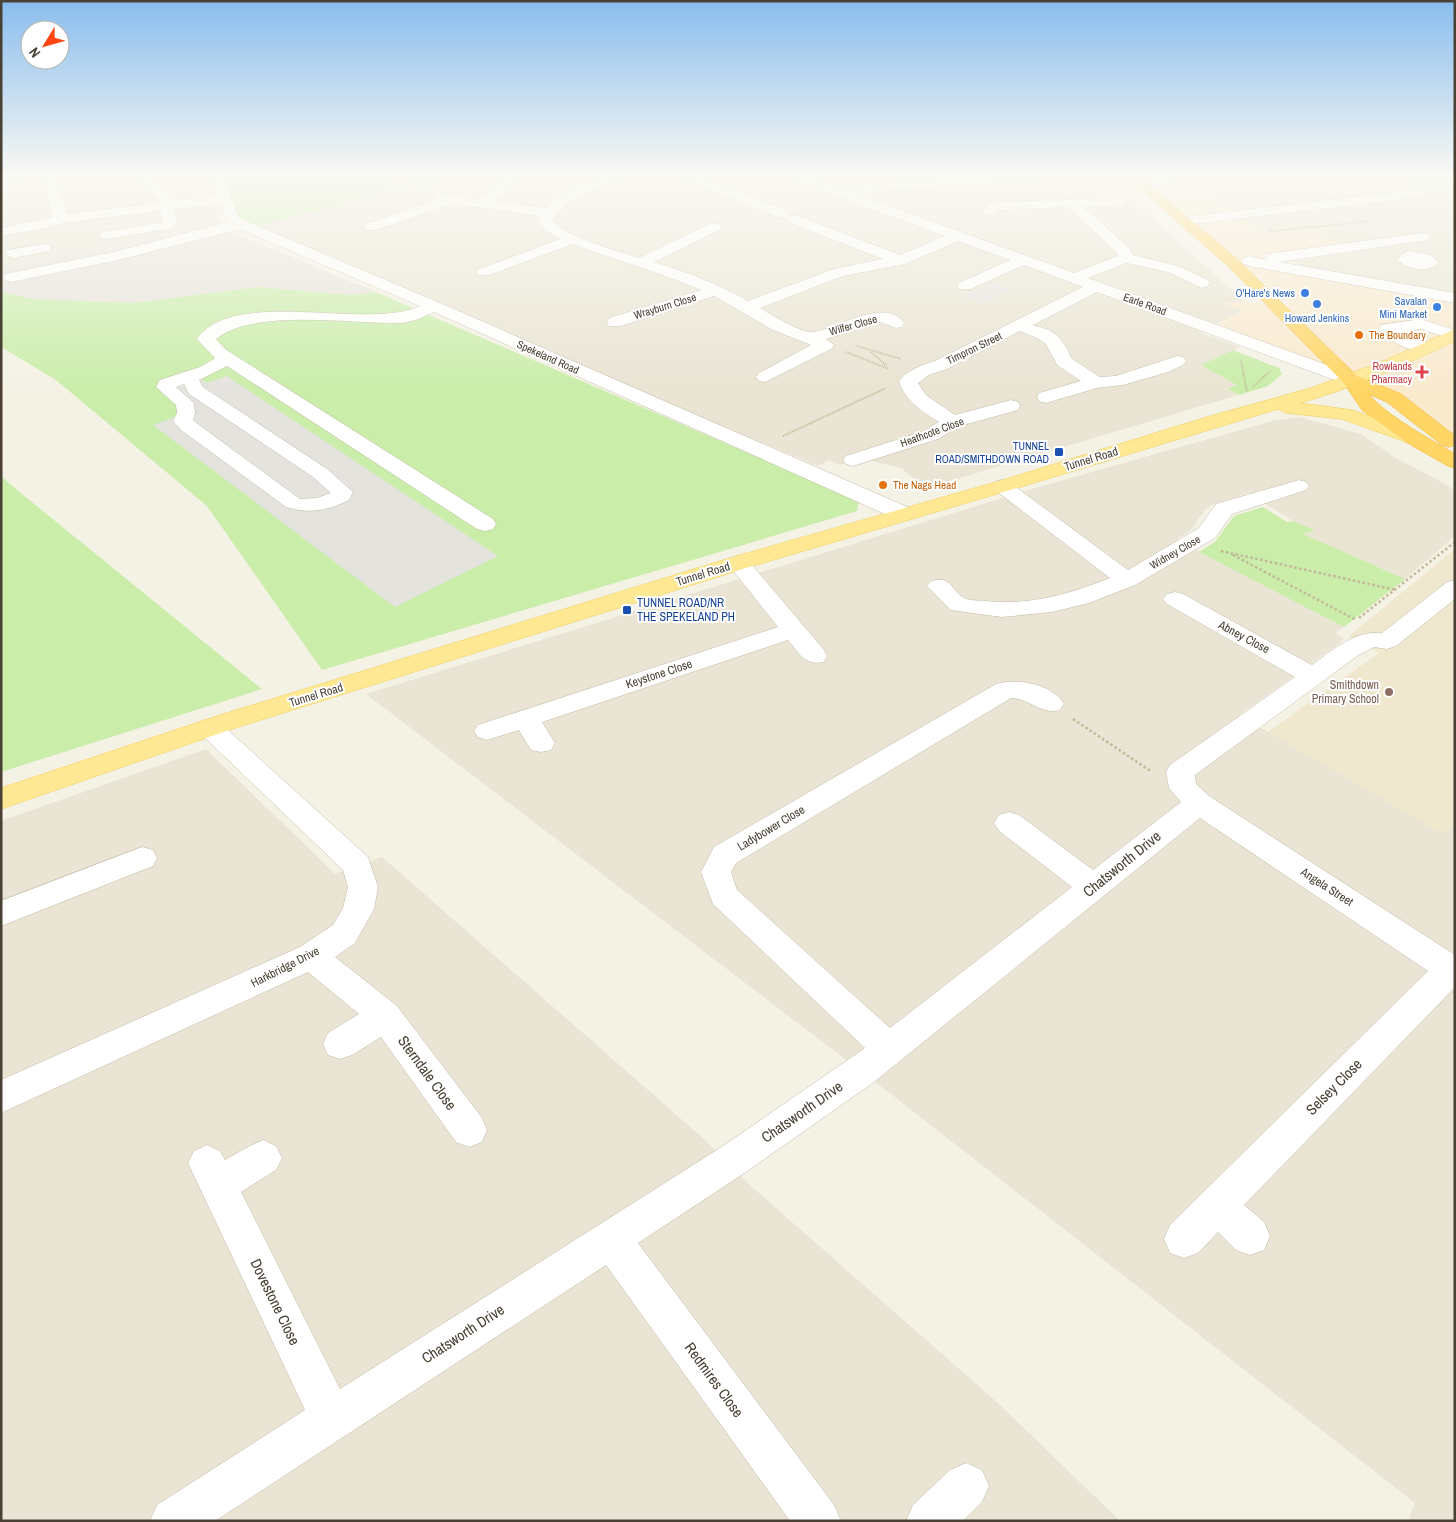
<svg xmlns="http://www.w3.org/2000/svg" width="1456" height="1522" viewBox="0 0 1456 1522" font-family="'Archivo Narrow',sans-serif">
	<style>
		.residential { fill: #e9e4d3 }
		.commercial { fill: #f9eace }
		.industrial { fill: #e6e2da }
		.education { fill: #efe8ce }
		.green { fill: #caedaa }
		.parking { fill: #e5e3de }
		.lines { fill: none; stroke-linecap: round; stroke-linejoin: round }
		.minor-casing { stroke: #c1baa7; stroke-width: 1 }
		.major-casing { stroke: #f0cd58; stroke-width: 1 }
		.highway-casing { stroke: #edb227; stroke-width: 1 }
		.path-far1 { stroke: #c4b797; stroke-width: 2; stroke-dasharray: 1 1; stroke-linecap: butt }
		.path { stroke: #c4b797; stroke-width: 2.5; stroke-dasharray: 2.5 2.5; stroke-linecap: butt }
		.minor { fill: #fff; fill-rule: evenodd }
		.major { fill: #ffe894; fill-rule: evenodd }
		.highway { fill: #ffd666; fill-rule: evenodd }
		.shop-dot { fill: #3f7fe0; stroke: #fff; stroke-width: 2 }
		.food-dot { fill: #e8710a; stroke: #fff; stroke-width: 2 }
		.health-dot { fill: #e0444e; stroke: #fff; stroke-width: 2 }
		.transit-dot { fill: #1a4fb4; stroke: #fff; stroke-width: 2 }
		.education-dot { fill: #8d6e63; stroke: #fff; stroke-width: 2 }
		.labels { text-anchor: middle; stroke-width: 4; stroke-linejoin: round; paint-order: stroke }
		.far-shop-label { font-size: 11px; fill: #366cbe; stroke: #fff; text-anchor: end }
		.far-street-label { font-size: 11px; fill: #484134; stroke: #fff }
		.far-food-label { font-size: 11px; fill: #c56008; stroke: #fff; text-anchor: start }
		.far-health-label { font-size: 11px; fill: #be3a42; stroke: #fff; text-anchor: end }
		.far-transit-label { font-size: 11px; fill: #164399; stroke: #fff; text-anchor: end }
		.street-label { font-size: 12px; fill: #484134; stroke: #fff }
		.transit-label { font-size: 12px; fill: #164399; stroke: #fff; text-anchor: start }
		.education-label { font-size: 12px; fill: #785e54; stroke: #fff; text-anchor: end }
		.near-street-label { font-size: 15px; fill: #484134; stroke: #fff }
	</style>
	<rect width="100%" height="100%" fill="#f4f1e5"/>
	<g class="residential">
		<polygon points="1,177 208,177 220,220 225,224 1,265"/>
		<polygon points="433,177 1095,177 1110,181 1133,201 1245,302 1225,303 1243,310 1200,333 1240,347 1201,365 1237,385 1227,389 1238,395 926,488 901,468 872,461 854,466 847,462 839,465 829,460 818,466 370,278 254,227"/>
		<polygon points="1203,177 1455,177 1455,293 1304,267 1290,261 1355,252 1311,228 1269,233 1184,179"/>
		<polygon points="1299,417 1361,434 1394,457 1445,484 1455,491 1455,536 1405,579 1302,534 1314,530 1293,521 1249,493 1211,505 1205,510 1189,532 1176,539 1344,627 1335,633 1344,638 1340,643 1239,715 1442,833 1455,823 1455,1521 1408,1521 1415,1503 891,1094 366,694 1025,491 1272,421"/>
		<polygon points="206,749 335,874 382,857 705,1140 752,1187 999,1404 1120,1521 1,1521 1,821"/>
	</g>
	<polygon class="commercial" points="1141,177 1186,177 1184,179 1269,233 1311,228 1340,244 1262,255 1274,269 1455,301 1455,441 1390,389 1254,343 1242,333 1218,324 1243,310 1223,303 1245,302 1293,307"/>
	<polygon class="industrial" points="216,226 376,292 351,295 257,287 134,303 34,299 1,292 1,265"/>
	<polygon class="education" points="1455,549 1455,823 1442,834 1268,732 1379,653 1349,636"/>
	<g class="green">
		<polygon points="224,177 434,177 433,188 425,190 409,186 258,226 239,218"/>
		<polygon points="1398,177 1455,177 1455,190 1422,192"/>
		<polygon points="257,287 351,295 376,292 859,501 857,511 322,670 207,506 56,380 1,347 1,292 34,299 134,303"/>
		<polygon points="1233,350 1279,368 1282,374 1268,386 1239,395 1228,389 1237,385 1201,365"/>
		<polygon points="1,476 17,490 262,689 1,772"/>
		<polygon points="1263,507 1287,522 1293,521 1315,530 1303,534 1405,579 1344,627 1199,552 1215,542 1234,516"/>
	</g>
	<g class="parking">
		<polygon points="992,282 1012,290 999,296 995,296 992,297 993,299 982,304 962,296"/>
		<polygon points="191,372 207,383 227,376 498,556 395,607 153,425 194,410 157,383"/>
	</g>
	<g class="lines">
		<g class="minor-casing">
			<g id="minor">
				<polygon points="1,177 33,177 26,181 1,184"/>
				<path d="M 43,177 L 56,177 L 67,214 L 159,203 C 155,192 143,189 136,180 L 140,177 L 158,177 L 157,180 L 152,181 L 164,189 L 172,201 L 217,196 L 209,177 L 222,177 L 239,218 L 246,221 L 440,303 L 912,509 L 915,514 L 912,519 L 904,520 L 896,519 L 434,312 L 416,320 L 402,323 C 353,324 253,308 216,339 L 225,349 L 493,519 L 496,524 L 493,529 L 485,531 L 477,529 L 227,366 L 199,380 L 203,387 L 327,469 L 353,492 L 349,500 C 327,511 309,514 286,507 L 181,430 L 173,421 L 177,413 L 176,405 L 156,387 L 160,380 L 200,367 L 214,359 L 215,358 L 197,339 C 234,286 368,331 420,306 L 240,229 L 114,261 L 11,282 L 5,280 L 3,277 L 5,274 L 114,252 L 228,222 L 220,204 L 174,209 L 177,222 L 173,228 L 106,239 L 101,238 L 99,235 L 101,232 L 163,222 L 160,211 L 63,223 L 47,228 L 1,236 L 1,228 L 53,217 ZM 184,384 L 189,394 L 313,477 L 331,493 L 317,498 L 300,499 L 195,422 L 193,420 L 195,413 L 194,403 L 176,387 Z"/>
				<path d="M 507,177 L 522,177 L 493,201 L 546,208 C 567,186 595,177 624,177 L 623,180 C 596,187 567,195 552,221 C 565,236 619,252 639,258 L 709,224 L 719,224 L 721,227 L 719,230 L 654,262 C 687,272 718,284 748,301 L 834,269 L 883,259 L 788,222 L 786,219 L 788,216 L 798,216 L 900,255 L 945,236 L 792,180 L 791,177 L 808,177 L 845,190 L 876,183 L 978,177 L 1040,177 L 1039,180 L 1034,181 L 876,191 L 859,195 L 1074,273 L 1118,256 L 1117,253 L 1068,207 L 999,210 L 989,215 L 982,211 C 987,204 991,203 999,202 L 1126,198 L 1128,201 L 1121,205 L 1083,207 L 1129,248 L 1133,255 L 1178,266 L 1208,280 L 1210,283 L 1208,286 L 1202,288 L 1168,272 L 1127,263 L 1088,278 L 1357,376 L 1360,380 L 1357,384 L 1351,385 L 1345,384 L 1097,292 L 1033,325 L 1049,330 L 1058,336 L 1067,348 L 1071,358 L 1100,377 L 1116,376 L 1177,356 L 1183,357 L 1186,361 L 1183,365 L 1168,372 L 1123,385 L 1097,388 L 1046,403 L 1039,401 L 1037,397 L 1039,393 L 1081,381 L 1057,365 L 1046,344 L 1037,338 L 1020,331 L 947,369 L 929,375 L 918,383 L 926,395 L 955,415 L 1011,400 L 1018,402 L 1020,406 L 1018,410 L 960,426 L 938,439 L 853,466 L 846,464 L 843,460 L 846,456 L 924,431 L 939,422 C 923,412 904,400 899,381 C 907,370 922,365 935,361 L 1083,287 L 1024,265 L 971,289 L 959,289 L 957,286 L 959,283 L 1010,260 L 958,241 L 905,264 L 843,276 L 760,308 C 770,314 803,334 813,332 C 837,329 886,296 904,323 L 902,327 L 896,328 L 880,322 L 826,339 L 834,345 L 831,349 L 765,382 L 759,381 L 756,377 L 759,373 L 811,345 L 773,330 L 714,296 L 621,326 L 609,326 L 607,322 L 609,318 L 701,290 C 659,272 616,260 573,244 L 489,275 L 479,275 L 476,272 L 479,269 L 561,239 L 546,231 L 538,221 L 541,216 L 452,204 L 376,230 L 366,230 L 364,227 L 366,224 L 437,200 L 432,196 L 439,192 L 453,196 L 479,200 Z"/>
				<polygon points="675,177 704,178 787,211 789,214 787,217 777,217 695,184 677,180"/>
				<polygon points="1162,177 1200,177 1193,181 1141,187 1134,183 1141,179"/>
				<polygon points="1416,190 1423,194 1421,197 1185,225 1180,224 1178,221 1180,218 1185,217"/>
				<polygon points="1423,233 1428,234 1430,237 1428,240 1279,262 1455,293 1455,303 1249,266 1244,264 1241,261 1244,258 1249,256 1266,260 1268,255 1273,253"/>
				<polygon points="44,244 49,245 51,248 49,251 13,258 8,256 5,253 8,250"/>
				<path d="M 1409,251 L 1430,255 L 1439,262 C 1430,274 1406,270 1397,259 L 1404,253 Z"/>
				<path d="M 1421,319 L 1455,330 L 1455,340 L 1420,329 L 1403,332 L 1432,344 L 1435,348 L 1432,352 C 1417,355 1387,342 1379,329 L 1381,325 Z"/>
				<path d="M 1002,480 L 1009,482 L 1128,570 L 1199,528 L 1216,504 L 1299,480 L 1306,482 L 1309,486 L 1306,490 L 1232,514 L 1215,538 L 1135,585 L 1089,603 L 1052,612 L 1002,617 L 951,610 L 927,586 L 931,581 C 953,575 951,592 966,599 C 971,601 980,600 985,601 C 1029,606 1070,594 1110,578 L 995,490 L 992,486 L 995,482 Z"/>
				<path d="M 738,556 L 746,558 L 824,650 L 827,656 L 824,662 C 805,666 799,653 788,640 L 542,722 L 555,743 L 551,750 L 541,752 L 531,750 L 519,730 L 487,740 L 478,737 L 474,731 L 478,725 L 778,627 L 727,563 L 730,558 Z"/>
				<path d="M 1455,580 L 1455,599 L 1396,646 L 1387,649 L 1374,647 L 1357,656 L 1195,775 L 1196,784 L 1209,796 L 1455,955 L 1455,987 L 1244,1205 L 1264,1222 L 1270,1236 L 1264,1250 L 1250,1255 L 1236,1250 L 1218,1232 L 1198,1253 L 1184,1258 L 1170,1253 L 1164,1239 L 1170,1225 L 1428,971 L 1200,818 L 874,1082 L 746,1172 L 638,1243 L 834,1505 L 841,1521 L 790,1521 L 606,1265 L 215,1521 L 150,1521 L 157,1505 L 305,1410 L 188,1163 L 194,1151 L 207,1145 L 220,1151 L 225,1160 L 250,1146 L 263,1140 L 276,1146 L 282,1158 L 276,1170 L 241,1192 L 340,1389 L 720,1148 L 865,1048 L 713,904 L 701,872 L 714,847 L 996,684 C 1017,678 1052,684 1064,704 L 1060,710 C 1041,715 1030,699 1011,698 L 736,863 L 731,872 L 737,890 L 890,1028 L 1072,887 L 999,831 L 994,823 L 999,815 L 1009,812 L 1019,815 L 1093,870 L 1181,802 L 1169,788 L 1166,772 L 1170,765 L 1295,677 L 1167,604 L 1163,599 L 1167,594 L 1175,592 L 1183,594 L 1312,665 C 1333,650 1355,630 1382,633 L 1447,582 Z"/>
				<polygon points="210,719 219,722 368,857 378,887 374,909 355,943 335,957 397,1006 482,1118 487,1130 482,1142 469,1147 456,1142 381,1037 352,1055 340,1059 328,1055 323,1044 328,1033 359,1014 308,972 1,1113 1,1080 300,947 333,925 343,908 348,887 343,870 201,734 197,728 201,722"/>
				<polygon points="142,847 153,850 157,858 153,866 1,926 1,901"/>
				<polygon points="966,1463 982,1470 989,1486 982,1502 963,1521 906,1521 913,1505 950,1470"/>
			</g>
		</g>
		<g class="major-casing">
			<path id="major" d="M 1455,329 L 1455,341 C 1404,365 1354,388 1300,403 L 1352,410 L 1420,434 L 1423,438 L 1420,442 L 1413,444 L 1406,442 L 1342,419 L 1286,413 L 1278,409 L 1017,488 L 746,568 L 235,728 L 1,809 L 1,788 L 217,716 L 730,558 L 1003,480 L 1207,417 L 1311,388 L 1386,360 Z"/>
		</g>
		<g class="highway-casing">
			<path id="highway" d="M 1127,177 L 1140,177 L 1238,260 L 1357,376 L 1401,394 L 1455,436 L 1455,445 L 1449,447 L 1442,445 L 1387,402 L 1369,394 C 1382,413 1433,441 1455,454 L 1455,468 L 1448,466 L 1406,442 L 1362,410 L 1344,383 L 1228,266 Z"/>
		</g>
		<g class="path-far1">
			<polyline points="359,177 423,187"/>
			<polyline points="1445,177 1455,179"/>
			<polyline points="1267,232 1369,221"/>
			<polyline points="857,346 901,359"/>
			<polyline points="846,352 889,369"/>
			<polyline points="871,352 887,366"/>
			<polyline points="1241,361 1247,391"/>
			<polyline points="1253,387 1270,371"/>
			<polyline points="783,436 886,388"/>
		</g>
		<g class="path">
			<polyline points="1221,551 1396,590"/>
			<polyline points="1233,555 1356,620"/>
			<polyline points="1359,618 1455,542"/>
			<polyline points="1073,719 1152,772"/>
		</g>
		<use href="#minor" class="minor"/>
		<use href="#major" class="major"/>
		<use href="#highway" class="highway"/>
	</g>
	<linearGradient id="sky" x2="0" y2="1"><stop stop-color="#89bdee"/><stop offset="0.45" stop-color="#faf9f3"/><stop offset="1" stop-color="#faf9f3" stop-opacity="0"/></linearGradient>
	<rect width="1456" height="390" fill="url(#sky)"/>
	<g class="shop-dot">
		<circle cx="1305" cy="293" r="5"/>
		<circle cx="1317" cy="304" r="5"/>
		<circle cx="1437" cy="307" r="5"/>
	</g>
	<g class="food-dot">
		<circle cx="1359" cy="335" r="5"/>
		<circle cx="883" cy="485" r="5"/>
	</g>
	<path class="health-dot" d="M1419.5 364.5h5v5h5v5h-5v5h-5v-5h-5v-5h5z"/>
	<g class="transit-dot">
		<rect x="1054" y="447" width="10" height="10" rx="2.5"/>
		<rect x="622" y="605" width="10" height="10" rx="2.5"/>
	</g>
	<circle class="education-dot" cx="1389" cy="692" r="5"/>
	<g class="labels">
		<g class="far-shop-label">
			<text x="1295" y="297">O'Hare's News</text>
			<text x="1427" y="305">Savalan<tspan x="1427" dy="13">Mini Market</tspan></text>
			<text x="1317" y="322" text-anchor="middle">Howard Jenkins</text>
		</g>
		<g class="far-street-label">
			<text transform="translate(1145 304) rotate(20)" y="4">Earle Road</text>
			<text transform="translate(665 306) rotate(-17)" y="4">Wrayburn Close</text>
			<text transform="translate(853 325) rotate(-16)" y="4">Wilfer Close</text>
			<text transform="translate(974 348) rotate(-26)" y="4">Timpron Street</text>
			<text transform="translate(548 357) rotate(24)" y="4">Spekeland Road</text>
			<text transform="translate(932 432) rotate(-20)" y="4">Heathcote Close</text>
			<text transform="translate(1175 552) rotate(-30)" y="4">Widney Close</text>
		</g>
		<g class="far-food-label">
			<text x="1369" y="339">The Boundary</text>
			<text x="893" y="489">The Nags Head</text>
		</g>
		<g class="far-health-label">
			<text x="1412" y="370">Rowlands<tspan x="1412" dy="13">Pharmacy</tspan></text>
		</g>
		<g class="far-transit-label">
			<text x="1049" y="450">TUNNEL<tspan x="1049" dy="13">ROAD/SMITHDOWN ROAD</tspan></text>
		</g>
		<g class="street-label">
			<text transform="translate(1091 459) rotate(-17)" y="4">Tunnel Road</text>
			<text transform="translate(703 574) rotate(-17)" y="4">Tunnel Road</text>
			<text transform="translate(1244 637) rotate(28)" y="4">Abney Close</text>
			<text transform="translate(659 674) rotate(-18)" y="4">Keystone Close</text>
			<text transform="translate(316 695) rotate(-17)" y="4">Tunnel Road</text>
			<text transform="translate(771 828) rotate(-31)" y="4">Ladybower Close</text>
			<text transform="translate(1327 887) rotate(33)" y="4">Angela Street</text>
			<text transform="translate(285 967) rotate(-27)" y="4">Harkbridge Drive</text>
		</g>
		<g class="transit-label">
			<text x="637" y="607">TUNNEL ROAD/NR<tspan x="637" dy="14">THE SPEKELAND PH</tspan></text>
		</g>
		<g class="education-label">
			<text x="1379" y="689">Smithdown<tspan x="1379" dy="14">Primary School</tspan></text>
		</g>
		<g class="near-street-label">
			<text transform="translate(1122 864) rotate(-39)" y="5">Chatsworth Drive</text>
			<text transform="translate(427 1073) rotate(54)" y="5">Sterndale Close</text>
			<text transform="translate(1334 1087) rotate(-45)" y="5">Selsey Close</text>
			<text transform="translate(802 1112) rotate(-35)" y="5">Chatsworth Drive</text>
			<text transform="translate(275 1302) rotate(64)" y="5">Dovestone Close</text>
			<text transform="translate(463 1334) rotate(-33)" y="5">Chatsworth Drive</text>
			<text transform="translate(714 1380) rotate(54)" y="5">Redmires Close</text>
		</g>
	</g>
	<rect width="1456" height="1522" fill="none" stroke="#484134" stroke-width="5"/>
	<g transform="translate(45 45) rotate(233)"><circle r="24" fill="#ffffff" stroke="#b6b3ae"/>
	<path d="M0-4L9 19L0 12L-9 19Z" fill="#ff4612"/>
	<text y="-8" font-size="14" font-weight="bold" text-anchor="middle" fill="#484134">N</text>
	</g>
</svg>
